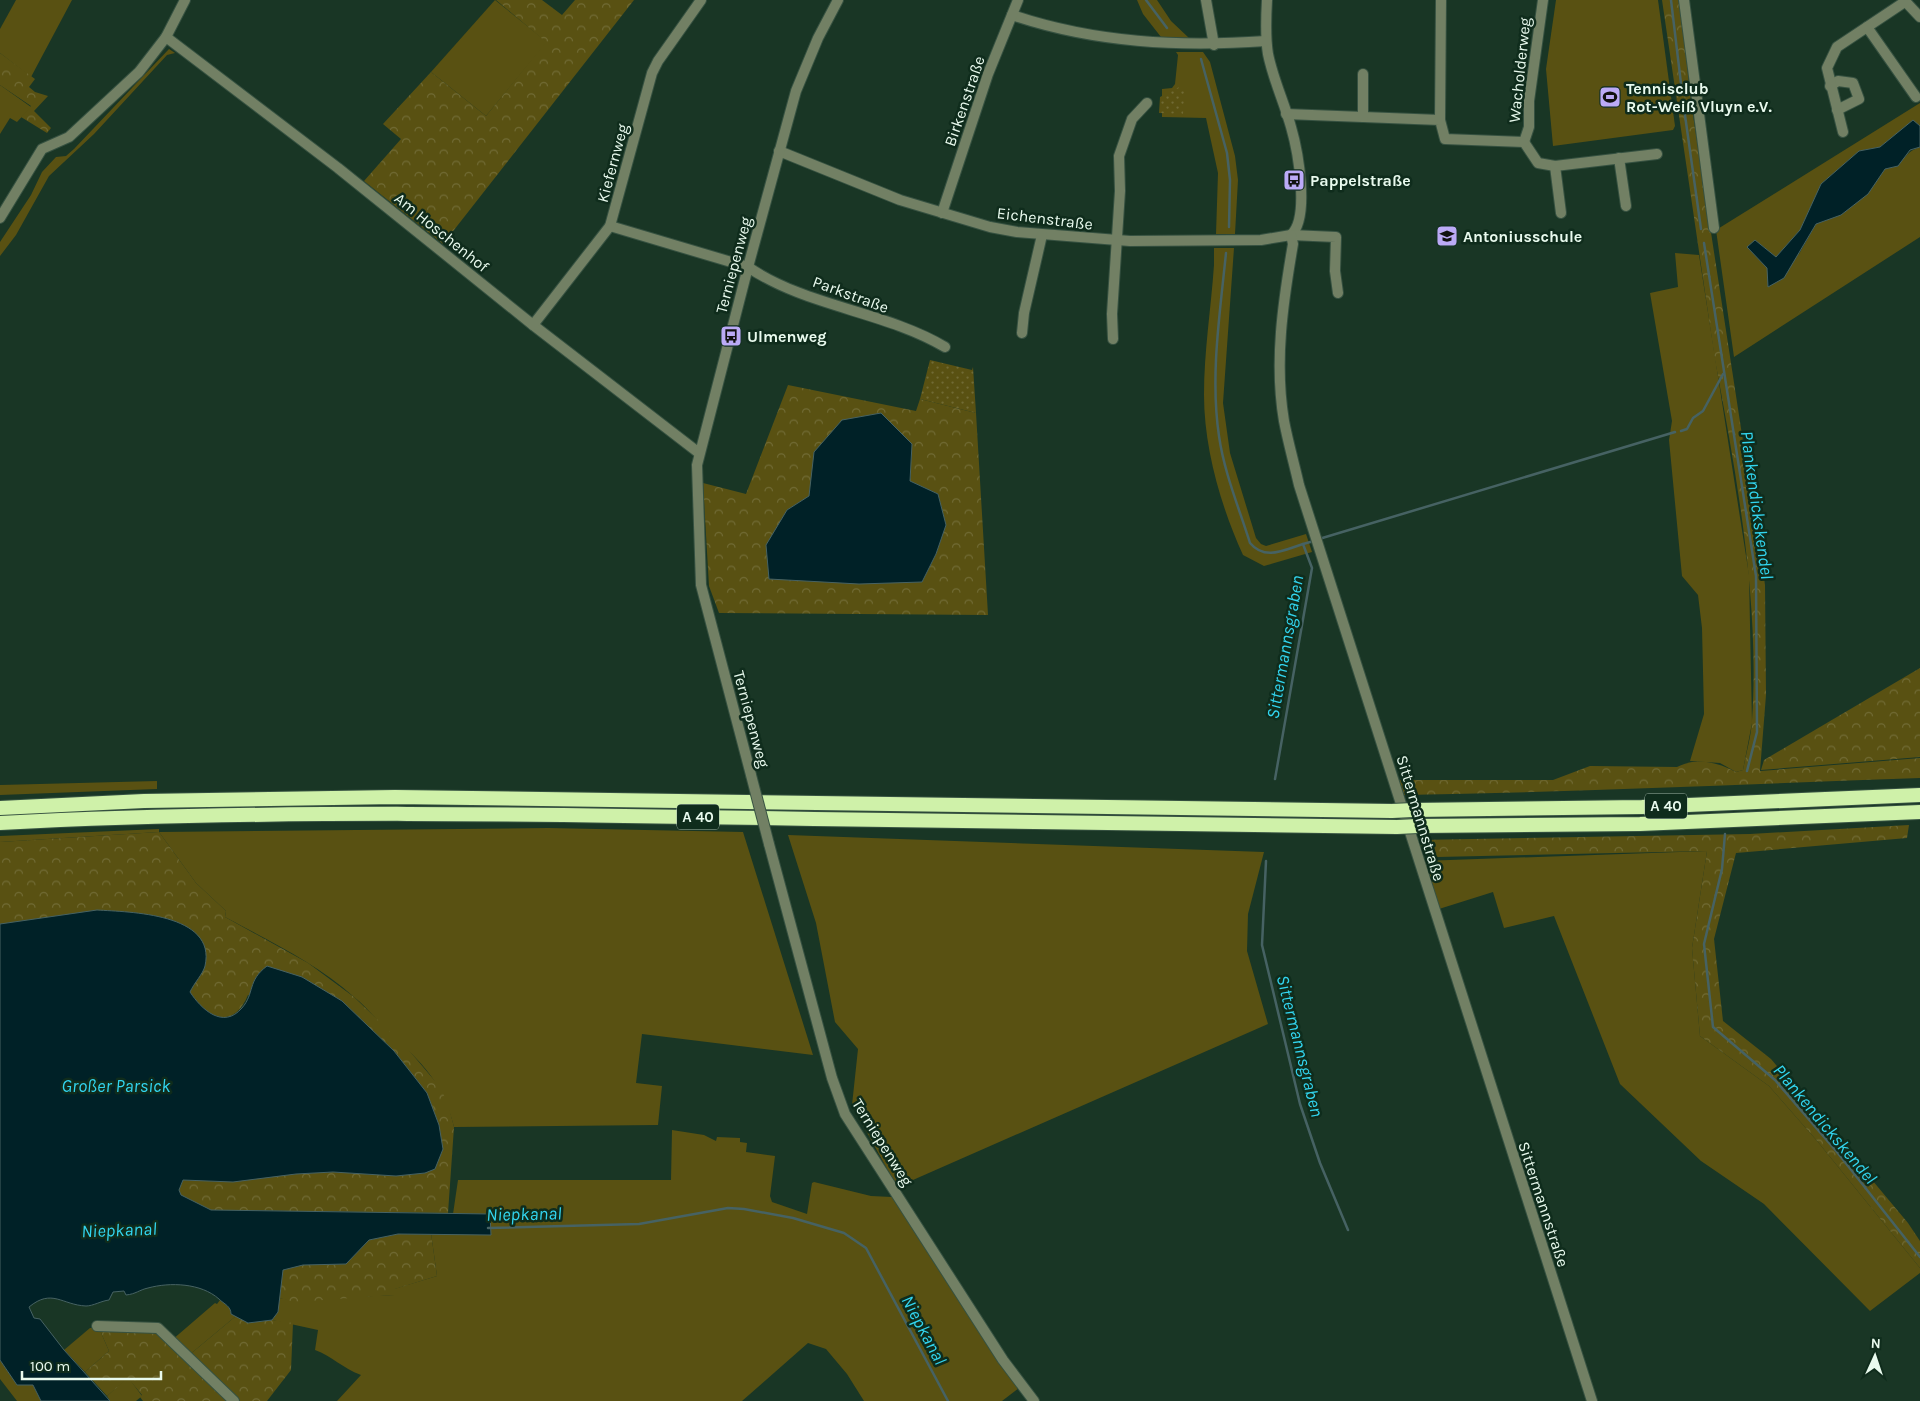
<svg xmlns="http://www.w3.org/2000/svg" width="1920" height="1401" viewBox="0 0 1920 1401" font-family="Karla,sans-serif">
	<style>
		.green { fill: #595112 }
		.forest { fill: url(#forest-crowns); fill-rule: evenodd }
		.park { fill: url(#park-dots) }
		.water { fill: #002127; stroke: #466263 }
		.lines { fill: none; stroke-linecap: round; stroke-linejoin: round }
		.stream { stroke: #466263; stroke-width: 2.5 }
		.minor-casing { stroke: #365141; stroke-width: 12 }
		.highway-casing { stroke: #365141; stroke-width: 16 }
		.minor { stroke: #728064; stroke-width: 10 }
		.highway { stroke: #cff1a9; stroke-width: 14 }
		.minor-bridge-casing { stroke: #365141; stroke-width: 12; stroke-linecap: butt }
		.highway-bridge-casing { stroke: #365141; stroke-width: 16; stroke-linecap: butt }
		.minor-bridge { stroke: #728064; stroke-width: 10 }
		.highway-bridge { stroke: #cff1a9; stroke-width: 14 }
		.labels { text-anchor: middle; stroke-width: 5; stroke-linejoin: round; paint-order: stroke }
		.shield { fill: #0f2c1c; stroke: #a8bcaf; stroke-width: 1 }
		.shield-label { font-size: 15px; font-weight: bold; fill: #e9faee }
		.street-label { font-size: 16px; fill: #e9faee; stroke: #0f2c1c }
		.poi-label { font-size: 16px; font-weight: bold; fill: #e9faee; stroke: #0f2c1c; text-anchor: start }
		.water-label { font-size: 18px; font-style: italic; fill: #32d5ef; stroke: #0f2c1c }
	</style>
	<defs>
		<pattern id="forest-crowns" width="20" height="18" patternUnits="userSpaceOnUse" patternTransform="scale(1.25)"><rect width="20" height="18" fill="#595112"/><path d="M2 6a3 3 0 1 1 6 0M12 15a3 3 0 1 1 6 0" fill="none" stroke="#716b35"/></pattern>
		<pattern id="park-dots" width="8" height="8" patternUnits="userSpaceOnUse" patternTransform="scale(1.25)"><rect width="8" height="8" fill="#595112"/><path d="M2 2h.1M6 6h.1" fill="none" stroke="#716b35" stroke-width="1.8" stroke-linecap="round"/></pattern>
	</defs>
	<rect width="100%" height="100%" fill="#193625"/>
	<g class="green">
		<polygon points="16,0 72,0 31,77 0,53 0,29"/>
		<polygon points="495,0 547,42 486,116 431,72"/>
		<polygon points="1137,0 1157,0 1171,21 1189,38 1161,37 1143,14"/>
		<polygon points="1556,0 1658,0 1675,126 1673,130 1553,146 1546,69"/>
		<polygon points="169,49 175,53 167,55 94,134 49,176 16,235 0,256 0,242 31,195 42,172 56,157 66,156 74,149"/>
		<polygon points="1176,52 1203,52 1210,62 1235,156 1238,180 1235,234 1216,234 1218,173 1206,118 1162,117 1162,89 1172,88 1175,84 1178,55"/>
		<polygon points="0,85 31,107 17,122 10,118 0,134"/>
		<path d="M 1920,103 L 1920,126 L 1913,121 L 1880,147 L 1859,151 L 1821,184 L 1800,230 L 1776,257 L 1755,240 L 1747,247 L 1767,268 L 1799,254 L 1816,224 C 1851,211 1864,200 1885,169 C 1906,164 1902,153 1920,147 L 1920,237 L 1734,357 L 1716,230 Z"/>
		<path d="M 1214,248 L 1234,248 L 1223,403 L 1230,453 L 1256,538 L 1261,544 L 1266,546 L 1306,534 L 1312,552 L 1264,566 L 1243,555 C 1221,507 1204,448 1204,395 C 1204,352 1211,308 1214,265 Z"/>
		<polygon points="1675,253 1699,255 1749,575 1752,723 1743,770 1736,772 1720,763 1690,761 1704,714 1702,628 1698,595 1682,576 1669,440 1672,421 1650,293 1678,287"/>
		<polygon points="157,781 157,789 0,795 0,785"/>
		<path d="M 548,828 L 743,832 L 813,1055 L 642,1034 L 636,1083 L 662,1086 L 658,1125 L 454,1127 C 443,1082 422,1063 389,1032 C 377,1021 367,1007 354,997 C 316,963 269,941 225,917 L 226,911 L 196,883 L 159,832 L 0,842 L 0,836 L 159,829 L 159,832 Z"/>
		<polygon points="788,835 1264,852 1248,914 1247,951 1268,1024 897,1187 852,1105 858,1049 835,1022 816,923"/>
		<polygon points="1707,851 1692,948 1700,1036 1769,1086 1818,1142 1920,1268 1920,1273 1870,1311 1764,1204 1701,1161 1620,1084 1554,916 1504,928 1493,892 1439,909 1422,861"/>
		<path d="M 672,1130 L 704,1135 L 716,1141 L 717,1137 L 740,1138 L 740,1142 L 747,1143 L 746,1152 L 775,1156 L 770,1196 L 772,1202 L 807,1214 L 812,1183 L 814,1182 L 871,1196 L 892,1197 L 1019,1388 L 1002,1401 L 864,1401 L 847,1374 L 826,1349 L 808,1343 L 742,1401 L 337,1401 L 361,1375 C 342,1368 332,1356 315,1350 L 318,1330 L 272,1320 L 278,1312 L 279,1298 L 291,1300 L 394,1295 L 394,1289 L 437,1276 L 431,1233 L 490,1235 L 490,1214 L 453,1214 L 458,1180 L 671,1180 Z"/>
		<polygon points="220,1300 231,1309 232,1314 236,1316 188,1356 172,1340 215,1303 217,1304"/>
		<polygon points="90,1328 99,1328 109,1351 85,1372 64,1350"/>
		<polygon points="0,1360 17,1385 33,1385 41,1401 17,1401 0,1379"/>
		<polygon points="128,1377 142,1396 136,1401 110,1401 107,1396"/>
	</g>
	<g class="forest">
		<polygon points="496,0 542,0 562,15 575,0 634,0 443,244 364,181 401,139 383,124 431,72 486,116 546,42"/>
		<path d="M 1662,0 L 1680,0 L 1691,102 L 1765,585 L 1766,695 L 1760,771 L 1920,758 L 1920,778 C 1748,784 1576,792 1404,795 L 1399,780 L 1553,780 L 1590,766 L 1677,767 C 1697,757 1717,762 1736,772 L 1743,770 C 1746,754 1751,737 1752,721 C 1760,603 1737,477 1715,360 Z"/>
		<polygon points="0,53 35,79 29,87 35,92 48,96 34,111 51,128 47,133 21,117 31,106 0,85"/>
		<path d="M 788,385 L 916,411 L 920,399 L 976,413 L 988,615 L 719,613 L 709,586 L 703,483 L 746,494 ZM 912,444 L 910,481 L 938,494 L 946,525 L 936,554 L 922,582 L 787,510 L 809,496 Z"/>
		<polygon points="1920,668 1920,757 1761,770 1764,760"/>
		<polygon points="1909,825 1907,838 1736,853 1714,939 1723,1021 1771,1059 1908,1223 1920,1241 1920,1268 1818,1142 1769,1086 1700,1036 1692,948 1707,851 1437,857 1425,854 1419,840 1750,834"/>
		<path d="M 159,832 L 196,883 L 226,911 L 225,917 L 308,963 L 354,997 L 407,1048 L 440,1087 L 448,1104 L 454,1127 L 448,1213 L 211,1210 L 181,1195 L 179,1190 L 183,1180 L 333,1172 L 396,1176 L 425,1173 L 427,1093 L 394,1051 L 342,1001 L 248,995 C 233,1031 207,1018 190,992 C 199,971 210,967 202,942 L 0,924 L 0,842 Z"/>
		<polygon points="431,1233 437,1276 395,1289 394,1295 295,1302 279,1298 283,1270 303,1265 346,1264 369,1240 398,1234"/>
		<polygon points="236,1316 248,1323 272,1320 293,1323 291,1370 267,1401 237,1401 188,1356"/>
		<polygon points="99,1328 160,1333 230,1401 143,1401 140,1397 142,1395 128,1378 107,1396 85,1372 109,1351"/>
	</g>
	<g class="park">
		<polygon points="1185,84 1183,114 1159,113 1160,97"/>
		<polygon points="930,360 972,370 973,367 976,413 920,399"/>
	</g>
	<g class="water">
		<polygon points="1913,120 1920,126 1920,147 1910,150 1898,166 1885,169 1868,194 1841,215 1816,224 1784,278 1768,287 1767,268 1747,247 1755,240 1776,257 1800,230 1821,184 1859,151 1880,147"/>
		<polygon points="881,413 912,444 910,481 938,494 946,525 936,554 922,582 859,584 769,579 766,545 787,510 809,496 814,452 842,420"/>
		<path d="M 97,910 C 129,912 217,913 205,966 C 203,974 194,983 190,992 C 201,1009 223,1030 242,1008 C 255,993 247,981 267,966 L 302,977 L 342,1001 L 394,1051 L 427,1093 L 439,1125 L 443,1149 L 435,1169 L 425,1173 L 396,1176 L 333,1172 L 296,1174 L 233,1182 L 183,1180 L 179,1190 L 181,1195 L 211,1210 L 490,1214 L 491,1235 L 398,1234 L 369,1240 L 346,1264 L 303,1265 L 283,1270 L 278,1312 L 272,1320 L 248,1323 L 231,1314 C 231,1306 224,1304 219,1299 C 201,1283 170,1282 148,1288 C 139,1290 136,1294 126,1295 L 124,1291 L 113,1292 L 109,1300 C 101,1301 93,1306 86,1306 C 62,1305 52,1288 29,1307 L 34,1318 L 40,1319 L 64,1350 L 110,1401 L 41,1401 L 33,1385 L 17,1385 L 0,1360 L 0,924 Z"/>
	</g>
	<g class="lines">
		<g class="stream">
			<polyline points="1146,0 1167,28"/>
			<polyline points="1671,0 1682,92"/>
			<polyline points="1201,59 1227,153 1230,180 1229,227"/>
			<polyline points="1683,101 1701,229"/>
			<polyline points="1704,243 1756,576 1757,732 1747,771"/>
			<path d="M 1226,253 C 1220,313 1210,376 1219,436 C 1224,472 1239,508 1250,543 C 1265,561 1284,550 1303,544 L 1312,568 L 1275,779"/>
			<polyline points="1681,431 1687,429 1693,418 1703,411 1723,374"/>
			<polyline points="1319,539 1675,432"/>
			<polyline points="1303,544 1314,541"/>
			<polyline points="1725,834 1722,869 1704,944 1713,1027 1775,1080 1837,1152 1920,1257"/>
			<polyline points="1266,861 1262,945 1300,1104 1320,1163 1348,1230"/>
			<polyline points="488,1228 639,1224 728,1208 744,1209 793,1218 844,1233 866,1248 948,1401"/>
		</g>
		<g class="minor-casing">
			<g id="minor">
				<polyline points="1206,0 1214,45"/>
				<path d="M 1267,0 C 1266,18 1265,36 1268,54 C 1273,79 1284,102 1291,127 C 1298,151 1310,218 1291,235"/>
				<polyline points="1684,0 1714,228"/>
				<polyline points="1904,0 1920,17"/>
				<path d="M 1012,15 C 1095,43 1179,47 1266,41"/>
				<polyline points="1867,27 1916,97"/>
				<polyline points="166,37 338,168 533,325 699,453"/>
				<polyline points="1830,86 1838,81 1853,83 1859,99 1837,110"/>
				<polyline points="1286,114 1440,120 1445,139 1524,142"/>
				<polyline points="1363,117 1363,74"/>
				<polyline points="1440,120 1441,0"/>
				<polyline points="1843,132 1827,68 1837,47 1906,1"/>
				<polyline points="1524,142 1538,163 1555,166 1657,154"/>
				<polyline points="1524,142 1529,127 1529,101 1543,0"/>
				<polyline points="779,151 900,200 990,227 1017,232 1130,241 1261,240 1291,235 1336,237 1335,271 1338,293"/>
				<polyline points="1619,158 1626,206"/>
				<polyline points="1555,166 1561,213"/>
				<polyline points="942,213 988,74 1018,0"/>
				<polyline points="0,218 42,149 69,137 139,72 166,37 185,0"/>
				<path d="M 610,226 L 748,267 C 807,307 884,311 945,347"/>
				<path d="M 1291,235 L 1293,244 C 1283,302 1274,362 1284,421 C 1288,442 1294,463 1299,485 L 1592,1401"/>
				<polyline points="533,325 610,226 652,73 658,61 701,0"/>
				<polyline points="1022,333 1024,313 1042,235"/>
				<polyline points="1113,339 1112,314 1120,191 1119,156 1132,119 1147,103"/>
				<polyline points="751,775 701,585 697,465 748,267 796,91 818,38 838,0"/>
				<polyline points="769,844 832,1078 845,1114 1003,1360 1034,1401"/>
				<polyline points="97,1326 158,1328 234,1401"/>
			</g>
		</g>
		<g class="highway-casing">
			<g id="highway">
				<polyline points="0,808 144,801 395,797 1392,811"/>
				<polyline points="1413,810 1642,807 1920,795"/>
				<path d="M 0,823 C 271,809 543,814 814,819 C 1009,823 1203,825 1397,827"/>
				<polyline points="1418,826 1640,824 1920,812"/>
			</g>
		</g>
		<use href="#minor" class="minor"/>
		<use href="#highway" class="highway"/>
		<g class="minor-bridge-casing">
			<polyline id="minor-bridge" points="751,775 769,844"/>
		</g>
		<g class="highway-bridge-casing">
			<g id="highway-bridge">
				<polyline points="1392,811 1413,810"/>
				<polyline points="1397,827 1418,826"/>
			</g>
		</g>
		<use href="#minor-bridge" class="minor-bridge"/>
		<use href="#highway-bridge" class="highway-bridge"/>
	</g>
	<defs>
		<g id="stadium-square" transform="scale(1.125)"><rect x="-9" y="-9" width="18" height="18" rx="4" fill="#bbaaf6" stroke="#0f2c1c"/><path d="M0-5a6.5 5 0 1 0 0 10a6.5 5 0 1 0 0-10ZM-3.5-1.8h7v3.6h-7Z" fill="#111"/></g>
		<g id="bus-square" transform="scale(1.125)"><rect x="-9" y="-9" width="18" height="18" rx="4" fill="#bbaaf6" stroke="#0f2c1c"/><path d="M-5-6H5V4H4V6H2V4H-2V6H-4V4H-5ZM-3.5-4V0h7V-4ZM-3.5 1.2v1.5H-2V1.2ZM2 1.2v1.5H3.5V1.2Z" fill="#111"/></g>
		<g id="school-square" transform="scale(1.125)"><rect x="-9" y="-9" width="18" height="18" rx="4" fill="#bbaaf6" stroke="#0f2c1c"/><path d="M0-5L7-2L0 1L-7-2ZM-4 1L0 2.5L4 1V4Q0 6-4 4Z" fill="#111"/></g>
	</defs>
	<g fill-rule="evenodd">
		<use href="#stadium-square" x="1610" y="97"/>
		<use href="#bus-square" x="1294" y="180"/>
		<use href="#school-square" x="1447" y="236"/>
		<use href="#bus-square" x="731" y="336"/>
	</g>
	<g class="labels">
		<g class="shield">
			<rect x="1645" y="793.5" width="42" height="25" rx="4"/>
			<rect x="677" y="804.5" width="42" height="25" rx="4"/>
		</g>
		<g class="shield-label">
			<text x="1666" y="811">A 40</text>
			<text x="698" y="822">A 40</text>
		</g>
		<g class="street-label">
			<text transform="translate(1519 70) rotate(-84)" y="6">Wacholderweg</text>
			<text transform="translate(964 101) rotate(-71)" y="6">Birkenstraße</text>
			<text transform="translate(612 163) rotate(-75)" y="6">Kiefernweg</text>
			<text transform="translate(1045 218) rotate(7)" y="6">Eichenstraße</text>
			<text transform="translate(442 232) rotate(39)" y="6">Am Hoschenhof</text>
			<text transform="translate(733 265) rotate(-75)" y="6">Terniepenweg</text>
			<text transform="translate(851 294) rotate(20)" y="6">Parkstraße</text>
			<text transform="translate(752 719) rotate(75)" y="6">Terniepenweg</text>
			<text transform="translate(1421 818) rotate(73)" y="6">Sittermannstraße</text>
			<text transform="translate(883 1142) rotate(58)" y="6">Terniepenweg</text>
			<text transform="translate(1544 1204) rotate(72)" y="6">Sittermannstraße</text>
		</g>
		<g class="poi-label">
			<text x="1626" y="94">Tennisclub<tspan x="1626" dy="18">Rot-Weiß Vluyn e.V.</tspan></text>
			<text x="1310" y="186">Pappelstraße</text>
			<text x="1463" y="242">Antoniusschule</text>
			<text x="747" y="342">Ulmenweg</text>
		</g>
		<g class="water-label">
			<text transform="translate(1757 505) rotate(82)" y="6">Plankendickskendel</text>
			<text transform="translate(1285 647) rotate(-80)" y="6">Sittermannsgraben</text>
			<text transform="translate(1300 1046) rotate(76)" y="6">Sittermannsgraben</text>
			<text x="116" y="1092">Großer Parsick</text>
			<text transform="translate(1825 1124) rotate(50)" y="6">Plankendickskendel</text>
			<text transform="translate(524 1214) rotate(-1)" y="6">Niepkanal</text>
			<text transform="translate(119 1230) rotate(-2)" y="6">Niepkanal</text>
			<text transform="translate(924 1330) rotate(62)" y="6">Niepkanal</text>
		</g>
	</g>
	<g transform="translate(1875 1356) rotate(3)" stroke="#0f2c1c" stroke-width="4" paint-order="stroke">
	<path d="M0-4L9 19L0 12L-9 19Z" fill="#e9faee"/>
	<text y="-8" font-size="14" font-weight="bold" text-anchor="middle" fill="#e9faee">N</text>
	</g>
	<path d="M22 1371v8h139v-8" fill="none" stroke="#e9faee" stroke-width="2.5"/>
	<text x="30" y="1371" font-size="15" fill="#e9faee" stroke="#0f2c1c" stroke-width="4" paint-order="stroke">100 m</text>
</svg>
